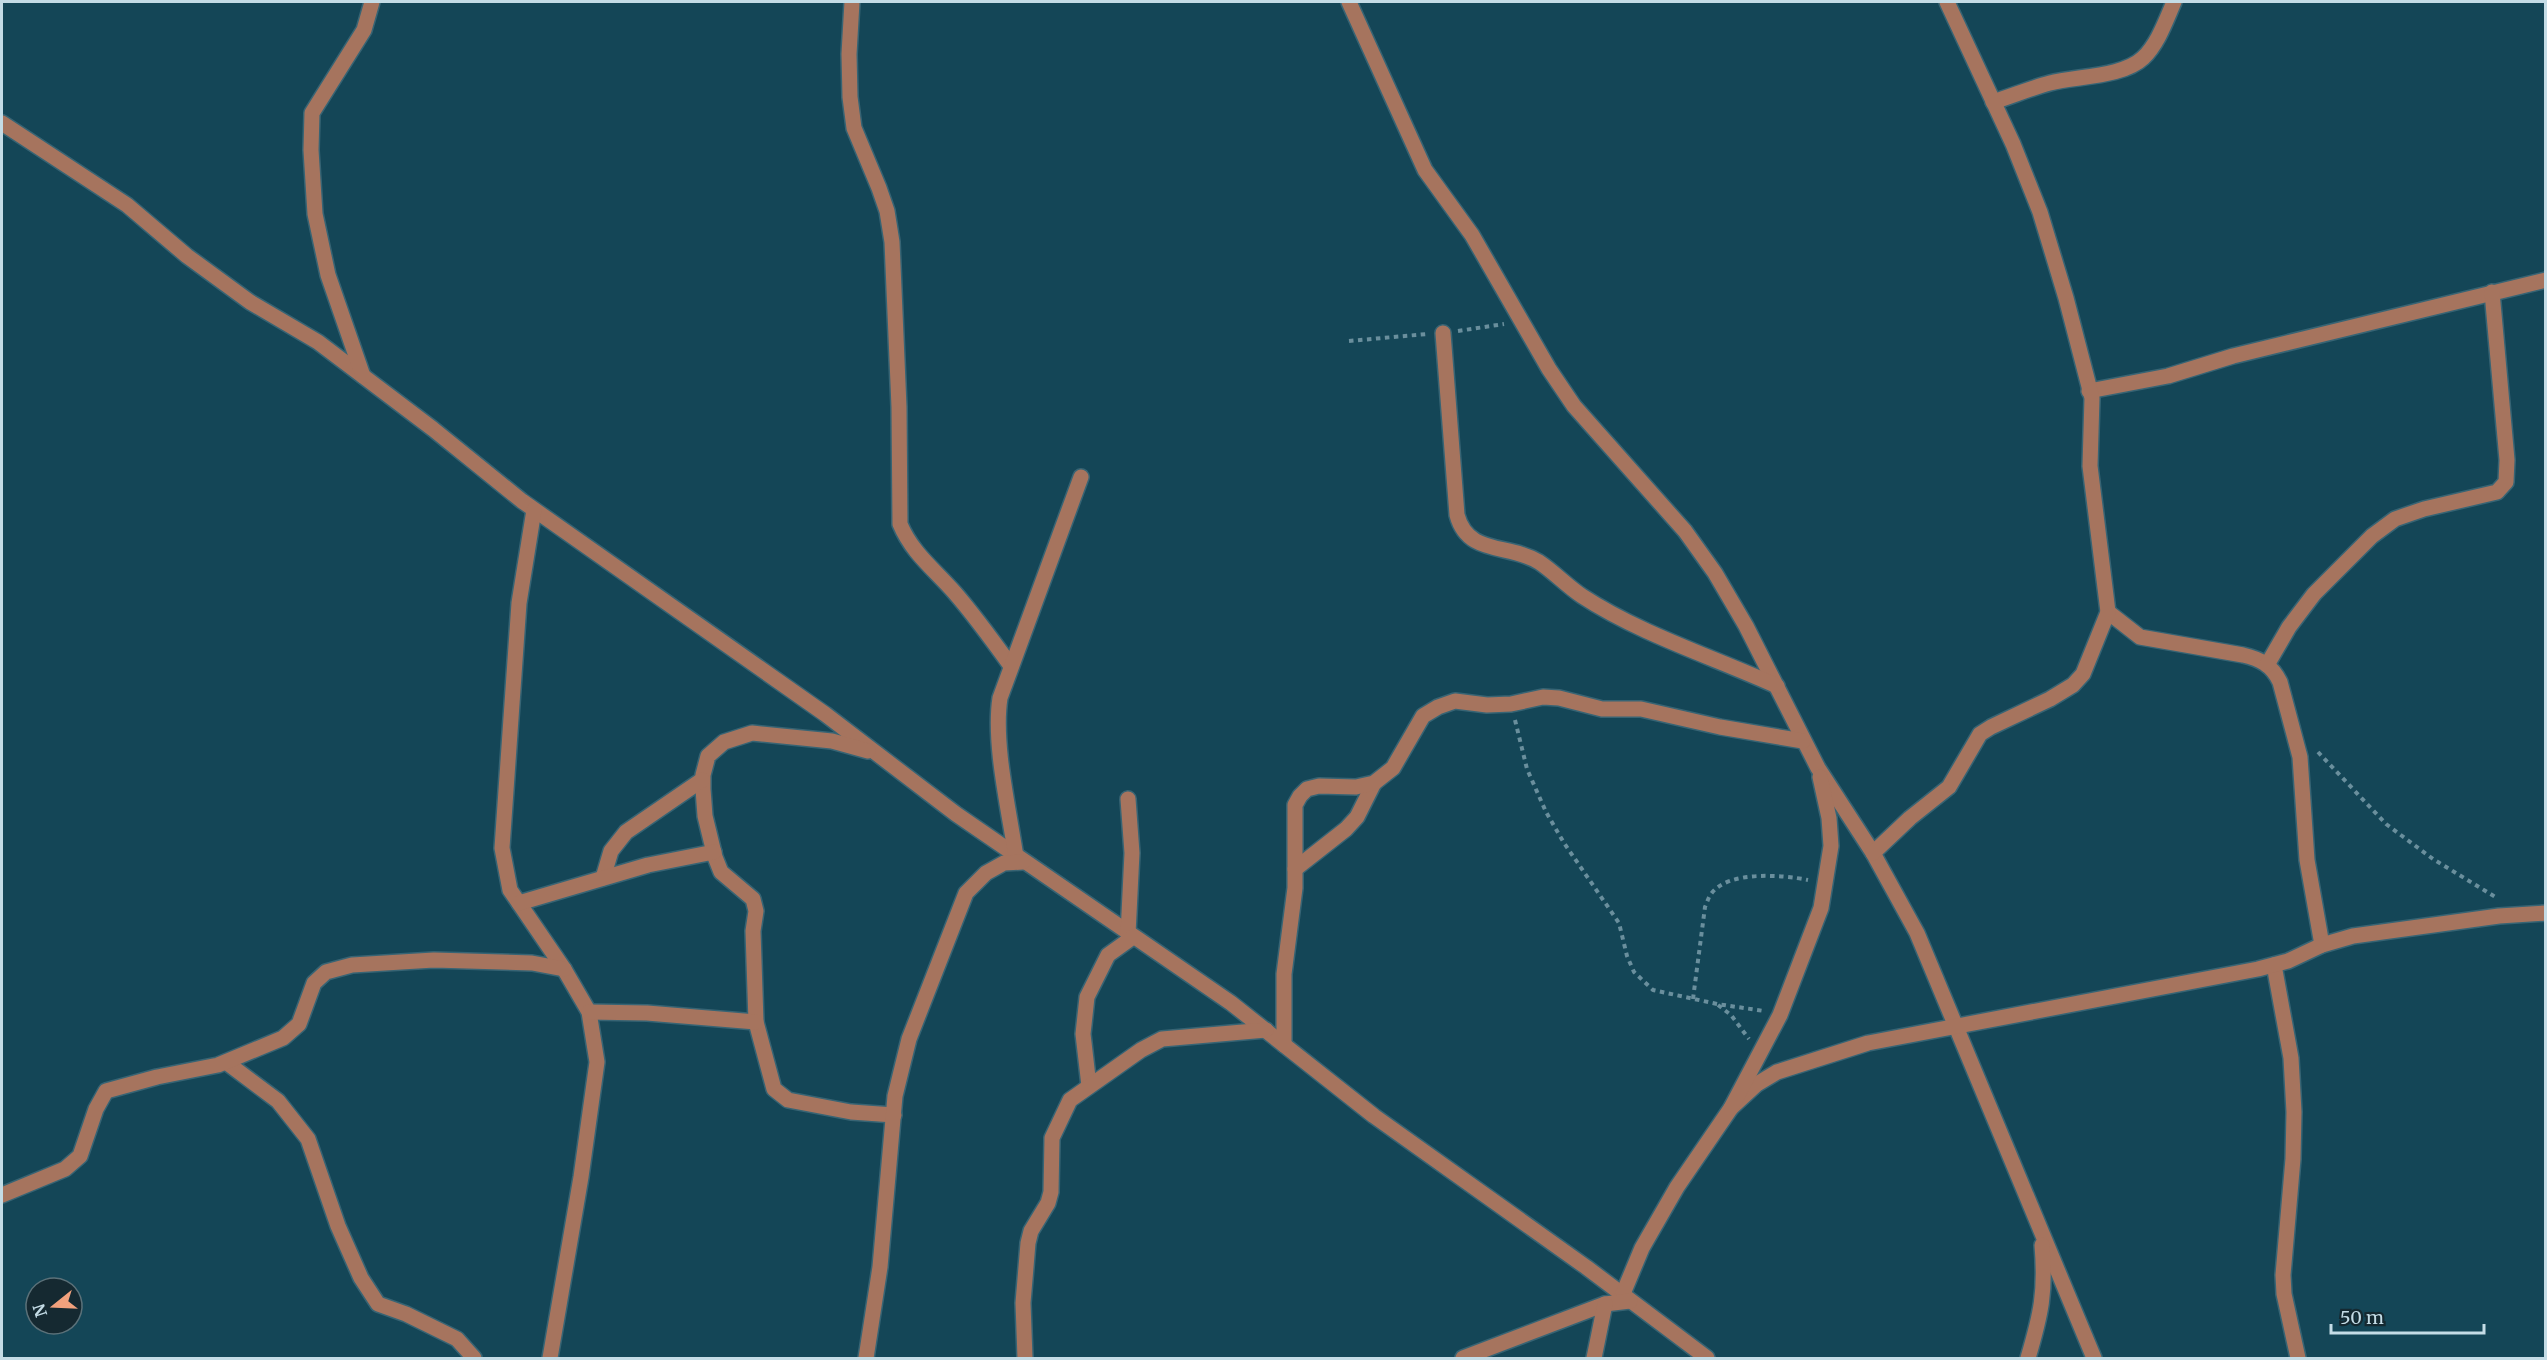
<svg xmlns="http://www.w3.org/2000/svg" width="2547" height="1360" viewBox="0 0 2547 1360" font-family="Merriweather,serif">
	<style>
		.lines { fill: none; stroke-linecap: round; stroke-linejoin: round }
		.minor-casing { stroke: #376474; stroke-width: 18 }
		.path { stroke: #6a8f9d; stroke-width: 4; stroke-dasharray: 4.5 4.5; stroke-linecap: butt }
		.minor { stroke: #a6745e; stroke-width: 15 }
	</style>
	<rect width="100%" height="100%" fill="#144657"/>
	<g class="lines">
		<g class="minor-casing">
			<g id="minor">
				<path d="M 852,2 L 849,54 L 850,97 L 854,128 L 879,188 L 887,211 L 892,242 L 899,407 L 900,524 C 912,553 934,569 955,593 C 975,616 993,641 1011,666"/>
				<polyline points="1349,2 1425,170 1472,235 1549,369 1574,406 1685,531 1715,573 1746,626 1818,768 1873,853 1917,933 2094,1358"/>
				<path d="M 1993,102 C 2012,96 2031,88 2050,83 C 2077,76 2123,77 2143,58 C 2158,44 2166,20 2174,2"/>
				<polyline points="2,123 127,205 187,256 250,302 318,342 433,429 522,501 825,714 956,814 1231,1003 1374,1116 1586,1267 1707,1358"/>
				<path d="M 1443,333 L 1457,515 C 1468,556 1508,543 1539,562 C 1554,572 1567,586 1582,596 C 1640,634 1713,657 1777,686"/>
				<polyline points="363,376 328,275 315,214 311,150 312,113 364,30 372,2"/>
				<polyline points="2089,391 2168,376 2233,356 2546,280"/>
				<polyline points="534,510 519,603 502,848 510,890 564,969 589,1012 597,1062 581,1177 550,1358"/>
				<path d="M 2108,612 L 2140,637 L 2243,655 C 2260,659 2272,665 2280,682 L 2300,757 L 2307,860 L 2322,945"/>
				<polyline points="2267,665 2289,627 2314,594 2372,536 2395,519 2424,509 2497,492 2506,482 2507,460 2492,292"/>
				<polyline points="868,751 832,741 752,733 724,742 708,756 703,775 703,789 705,816 715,857 721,872 753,899 756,911 753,931 756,1022 774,1089 788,1100 851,1112 894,1115"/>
				<polyline points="1873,853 1910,818 1949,787 1980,734 1991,727 2050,699 2073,685 2083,674 2108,612 2090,466 2092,398 2066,298 2040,212 2013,144 1947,2"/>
				<path d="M 1016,857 C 1009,810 993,743 1000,698 L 1081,477"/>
				<polyline points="1295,869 1346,829 1357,817 1374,783"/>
				<polyline points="603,878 611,851 626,832 702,780"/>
				<polyline points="519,903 648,865 714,852"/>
				<polyline points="1128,934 1132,853 1128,799"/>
				<polyline points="2274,965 2291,1058 2294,1112 2293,1159 2283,1275 2284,1294 2298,1358"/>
				<polyline points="589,1012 647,1013 756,1022"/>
				<polyline points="1284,1045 1284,974 1295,888 1295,805 1300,796 1307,789 1319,786 1356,787 1374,783 1393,768 1423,716 1438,707 1455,701 1487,705 1511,704 1543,697 1559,698 1602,709 1641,709 1720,727 1803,741"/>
				<polyline points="226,1062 278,1101 308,1139 338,1226 361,1278 378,1304 406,1314 457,1339 474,1358"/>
				<polyline points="1089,1086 1083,1034 1087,997 1108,955 1133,937"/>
				<polyline points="1731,1108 1757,1084 1777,1072 1868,1043 2258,969 2288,961 2322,945 2353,936 2499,916 2546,913"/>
				<polyline points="2,1195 65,1169 80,1156 96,1109 106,1091 157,1077 218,1065 283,1038 299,1024 314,983 326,972 352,965 434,960 532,963 564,969"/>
				<polyline points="1622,1296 1642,1248 1677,1187 1731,1108 1780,1015 1821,908 1831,846 1829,818 1820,777"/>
				<polyline points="866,1358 880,1267 895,1096 909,1039 966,893 986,873 1004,863 1023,862"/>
				<polyline points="1025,1358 1023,1303 1028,1243 1031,1231 1048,1203 1051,1192 1052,1138 1070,1100 1141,1050 1162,1039 1266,1030"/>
				<polyline points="1463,1358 1605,1304 1630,1301"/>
				<polyline points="1594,1358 1605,1304"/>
				<path d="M 2028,1358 C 2041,1314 2046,1292 2042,1245"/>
			</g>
		</g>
		<g class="path">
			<polyline points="1458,331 1504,324"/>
			<polyline points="1349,341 1427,334"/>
			<polyline points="1515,720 1527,769 1546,812 1564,843 1619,923 1627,956 1634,972 1653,990 1717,1004 1764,1011"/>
			<polyline points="2318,752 2386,824 2433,859 2497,898"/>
			<path d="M 1693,999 L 1705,907 C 1707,903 1708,898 1711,894 C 1728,870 1783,875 1808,880"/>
			<polyline points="1718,1005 1731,1015 1749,1039"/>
		</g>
		<use href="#minor" class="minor"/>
	</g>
	<rect width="2547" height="1360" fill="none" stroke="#c4dce6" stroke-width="6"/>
	<g transform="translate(54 1306) rotate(252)"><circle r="28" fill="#152931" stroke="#5b7179" stroke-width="1.5"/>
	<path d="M0-4.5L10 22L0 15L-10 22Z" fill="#f1a17d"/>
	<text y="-9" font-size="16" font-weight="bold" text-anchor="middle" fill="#c4dce6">N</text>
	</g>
	<path d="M2331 1324v9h153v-9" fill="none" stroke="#c4dce6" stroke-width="3"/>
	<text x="2340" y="1324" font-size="18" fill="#c4dce6" stroke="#152931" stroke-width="4.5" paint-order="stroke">50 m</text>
</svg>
